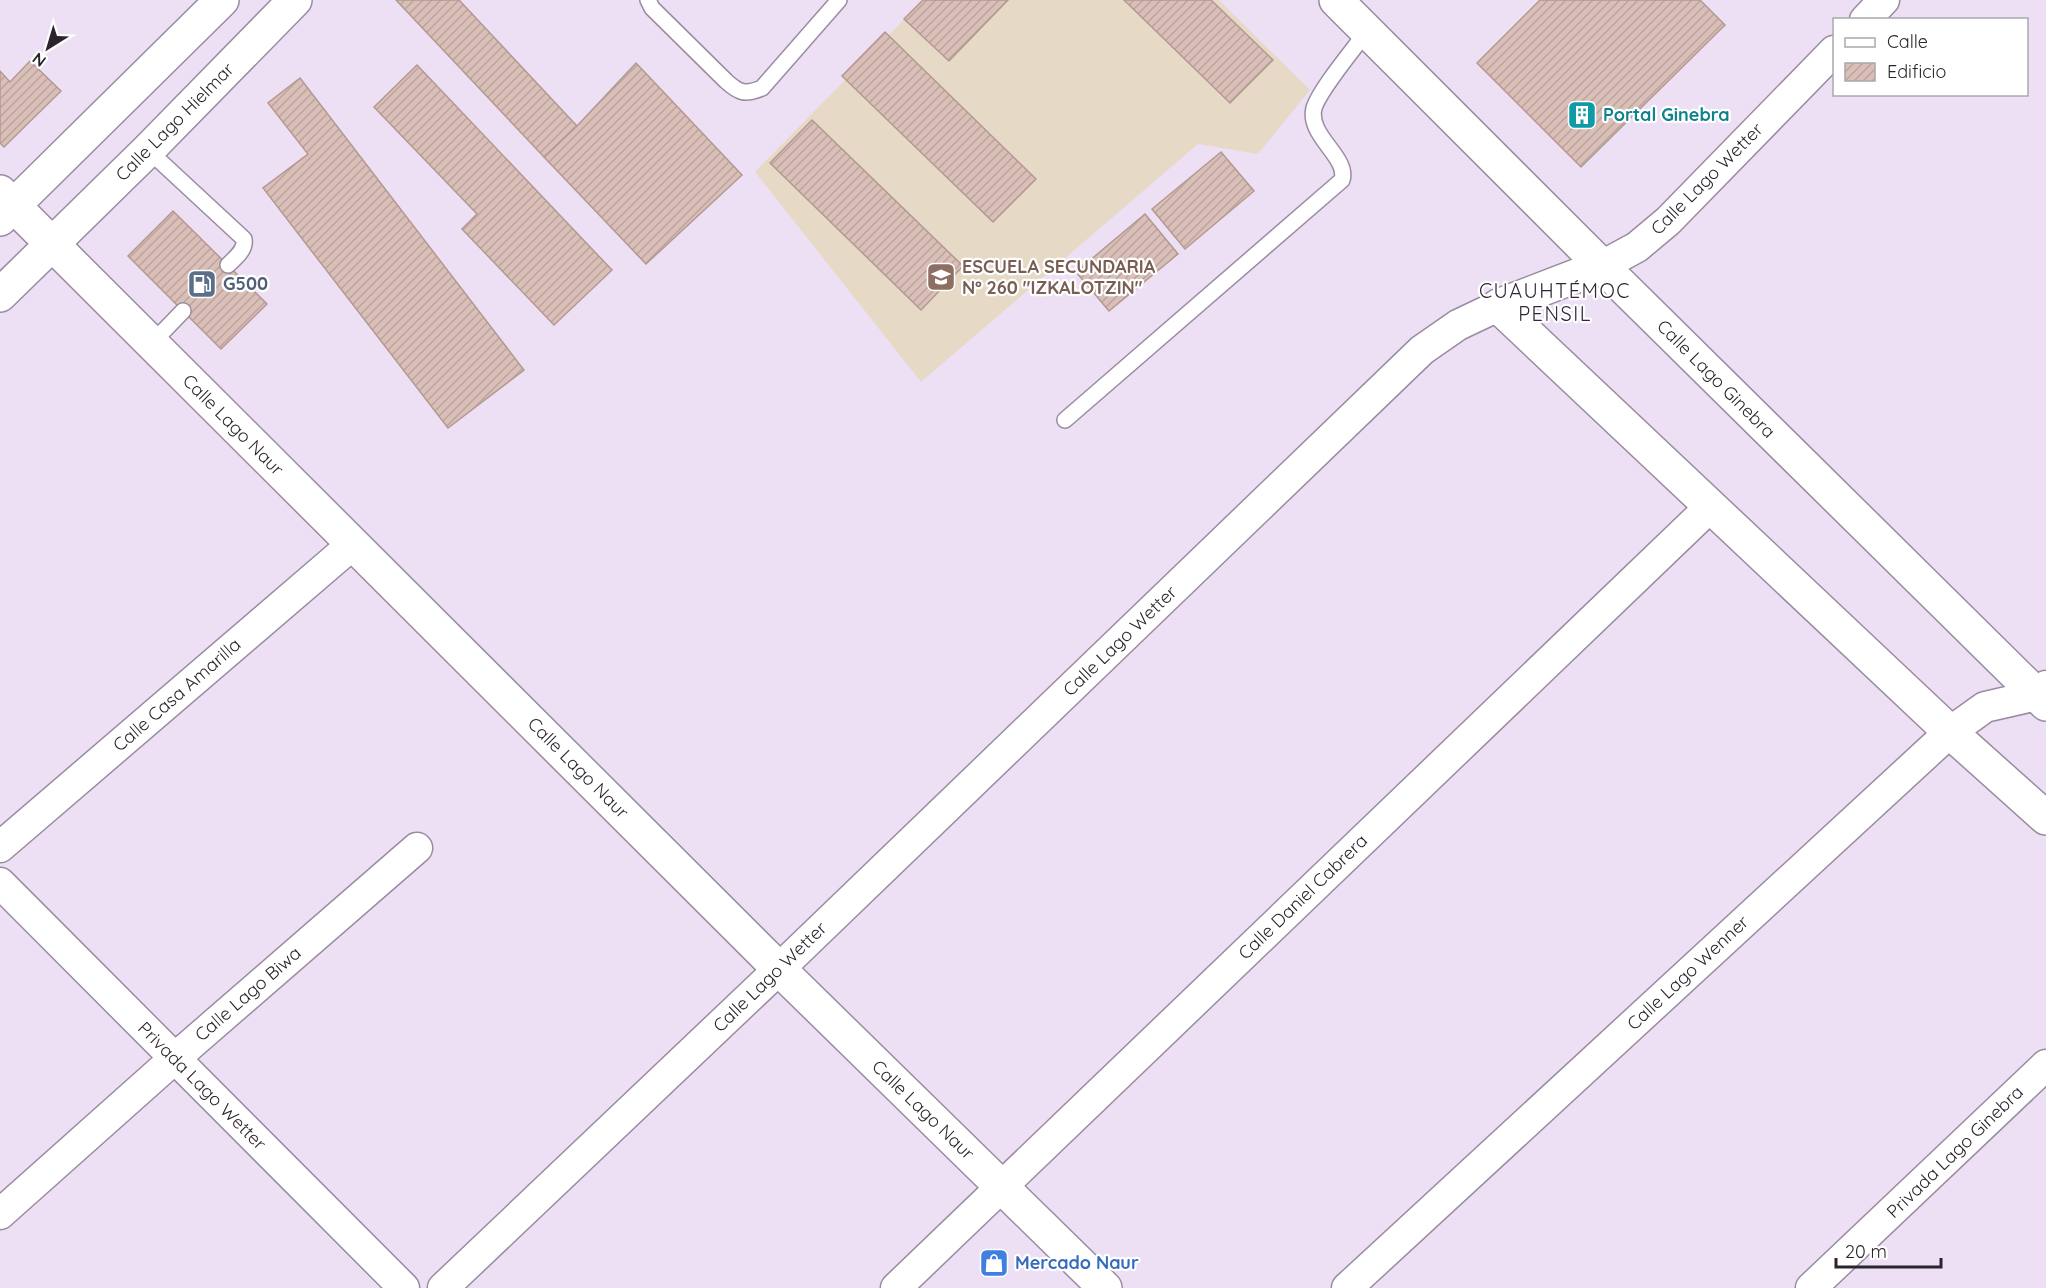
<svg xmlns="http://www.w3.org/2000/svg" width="2046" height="1288" viewBox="0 0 2046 1288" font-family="Quicksand,sans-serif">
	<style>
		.education { fill: #e6dac6 }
		.building { fill: url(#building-hatch); stroke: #b39992; stroke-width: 1.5 }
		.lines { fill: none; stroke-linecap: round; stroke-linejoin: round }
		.lane-casing { stroke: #998ca0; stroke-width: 18 }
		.street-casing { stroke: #998ca0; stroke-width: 33 }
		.secondary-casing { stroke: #998ca0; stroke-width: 36 }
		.lane { stroke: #fff; stroke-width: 15 }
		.street { stroke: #fff; stroke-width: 30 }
		.secondary { stroke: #fff; stroke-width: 33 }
		.labels { text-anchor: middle; stroke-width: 4.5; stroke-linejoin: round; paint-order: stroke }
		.culture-label { font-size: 18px; font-weight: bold; fill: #0d838f; stroke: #fff; text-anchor: start }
		.street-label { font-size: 18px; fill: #2a252d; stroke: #fff }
		.education-label { font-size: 18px; font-weight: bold; fill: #785e54; stroke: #fff; text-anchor: start }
		.service-label { font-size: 18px; font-weight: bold; fill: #4e5e75; stroke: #fff; text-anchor: start }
		.shop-label { font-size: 18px; font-weight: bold; fill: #366cbe; stroke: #fff; text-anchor: start }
		.neighbourhood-label { font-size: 20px; letter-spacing: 1.5px; fill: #312737; stroke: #fff }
	</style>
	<defs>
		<pattern id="building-hatch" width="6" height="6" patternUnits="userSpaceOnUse" patternTransform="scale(1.5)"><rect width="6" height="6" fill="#dabfb8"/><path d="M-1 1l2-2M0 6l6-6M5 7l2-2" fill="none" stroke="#bba49e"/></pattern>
	</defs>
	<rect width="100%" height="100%" fill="#ede0f5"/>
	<polygon class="education" points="923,0 1219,0 1310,90 1258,154 1198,144 921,382 755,172"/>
	<g class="building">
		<polygon points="396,0 459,0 577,126 544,157"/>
		<polygon points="923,0 1008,0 949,61 904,19"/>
		<polygon points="1124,0 1211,0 1273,60 1230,103"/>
		<polygon points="1540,0 1700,0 1725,25 1581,167 1477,63"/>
		<polygon points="885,32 1036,179 993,222 842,76"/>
		<polygon points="30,61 61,91 4,147 0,143 0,71 10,82"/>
		<polygon points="636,63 742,175 646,264 544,157 577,126"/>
		<polygon points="417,65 612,270 554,325 462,229 477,214 374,107"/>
		<polygon points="300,78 524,370 448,428 263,188 308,154 268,103"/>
		<polygon points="812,120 963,266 921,310 770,163"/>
		<polygon points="1221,152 1254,191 1185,249 1152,209"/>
		<polygon points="173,211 267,304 221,349 128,256"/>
		<polygon points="1145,214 1178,254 1109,311 1076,272"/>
	</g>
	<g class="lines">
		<g class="lane-casing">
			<g id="lane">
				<path d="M 648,0 L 652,8 L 726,81 C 739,93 745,95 762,88 L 839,0"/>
				<path d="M 148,150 L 244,239 C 246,250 235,258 228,265"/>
				<polyline points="151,344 183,311"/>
				<path d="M 1065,420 L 1342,180 C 1349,157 1307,136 1314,108 C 1320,89 1354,49 1367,31"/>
			</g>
		</g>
		<g class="street-casing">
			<g id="street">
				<polyline points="1865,20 1884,0"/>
				<polyline points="1602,266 1637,247 1668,221 1834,51"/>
				<polyline points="0,847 353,544"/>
				<polyline points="0,883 404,1288"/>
				<polyline points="0,1214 174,1059 417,848"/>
				<polyline points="443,1288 779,969 1422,350 1458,325 1498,306"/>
				<polyline points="896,1288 1710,507"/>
				<polyline points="1347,1288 1950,732 1985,707 2037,695 2046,686"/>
				<polyline points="1811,1288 2046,1065"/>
			</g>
		</g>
		<g class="secondary-casing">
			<g id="secondary">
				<polyline points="1336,0 1602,266 2046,704"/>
				<polyline points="0,192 779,969 1105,1288"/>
				<polyline points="0,219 222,0"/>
				<polyline points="1602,266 1498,306 1950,732 2046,818"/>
				<polyline points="0,295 148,150 295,0"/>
			</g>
		</g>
		<use href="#lane" class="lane"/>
		<use href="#street" class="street"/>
		<use href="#secondary" class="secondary"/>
	</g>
	<defs>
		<g id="building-square" transform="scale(1.5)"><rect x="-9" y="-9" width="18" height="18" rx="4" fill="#0f9aa8" stroke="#fff"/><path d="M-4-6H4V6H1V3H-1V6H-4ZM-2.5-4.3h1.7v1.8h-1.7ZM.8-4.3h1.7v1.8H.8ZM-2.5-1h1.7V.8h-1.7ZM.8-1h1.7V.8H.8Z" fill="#fff"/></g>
		<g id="school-square" transform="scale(1.5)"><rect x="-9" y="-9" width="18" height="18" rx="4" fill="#8d6e63" stroke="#fff"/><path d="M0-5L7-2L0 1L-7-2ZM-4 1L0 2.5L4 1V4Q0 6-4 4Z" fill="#fff"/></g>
		<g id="fuel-square" transform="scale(1.5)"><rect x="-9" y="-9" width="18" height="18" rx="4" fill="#5c6f8a" stroke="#fff"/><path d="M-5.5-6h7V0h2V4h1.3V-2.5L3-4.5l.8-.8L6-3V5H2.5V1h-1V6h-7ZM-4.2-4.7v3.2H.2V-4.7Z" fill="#fff"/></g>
		<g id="shop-square" transform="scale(1.5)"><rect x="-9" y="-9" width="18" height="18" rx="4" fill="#3f7fe0" stroke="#fff"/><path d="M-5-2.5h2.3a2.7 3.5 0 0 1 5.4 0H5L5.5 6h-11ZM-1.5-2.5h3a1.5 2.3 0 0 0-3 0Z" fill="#fff"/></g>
	</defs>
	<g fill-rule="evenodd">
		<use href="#building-square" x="1582" y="115"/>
		<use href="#school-square" x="941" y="277"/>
		<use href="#fuel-square" x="202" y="284"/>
		<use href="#shop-square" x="994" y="1263"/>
	</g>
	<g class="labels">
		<g class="culture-label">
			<text x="1603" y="121">Portal Ginebra</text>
		</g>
		<g class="street-label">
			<text transform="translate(175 122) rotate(-45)" y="6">Calle Lago Hielmar</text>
			<text transform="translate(1707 179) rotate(-45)" y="6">Calle Lago Wetter</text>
			<text transform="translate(1716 379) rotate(45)" y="6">Calle Lago Ginebra</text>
			<text transform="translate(233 425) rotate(45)" y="6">Calle Lago Naur</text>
			<text transform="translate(1120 641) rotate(-44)" y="6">Calle Lago Wetter</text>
			<text transform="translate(177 695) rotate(-41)" y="6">Calle Casa Amarilla</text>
			<text transform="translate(578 768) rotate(45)" y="6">Calle Lago Naur</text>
			<text transform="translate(1303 897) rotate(-44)" y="6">Calle Daniel Cabrera</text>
			<text transform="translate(1688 973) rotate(-43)" y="6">Calle Lago Wenner</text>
			<text transform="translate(770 977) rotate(-44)" y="6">Calle Lago Wetter</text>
			<text transform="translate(248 994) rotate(-41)" y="6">Calle Lago Biwa</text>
			<text transform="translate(202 1086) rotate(45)" y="6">Privada Lago Wetter</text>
			<text transform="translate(923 1110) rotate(44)" y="6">Calle Lago Naur</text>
			<text transform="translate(1955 1152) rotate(-44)" y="6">Privada Lago Ginebra</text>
		</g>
		<g class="education-label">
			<text x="962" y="273">ESCUELA SECUNDARIA<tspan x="962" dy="21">Nº 260 "IZKALOTZIN"</tspan></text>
		</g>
		<g class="service-label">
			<text x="223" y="290">G500</text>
		</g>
		<g class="shop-label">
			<text x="1015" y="1269">Mercado Naur</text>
		</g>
		<g class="neighbourhood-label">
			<text x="1555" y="298">CUAUHTÉMOC<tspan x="1555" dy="23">PENSIL</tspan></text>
		</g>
	</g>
	<rect x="1833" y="18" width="195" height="78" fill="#ffffff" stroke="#aaa8ab" stroke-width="1.5"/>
	<rect x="1845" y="38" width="30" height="9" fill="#ffffff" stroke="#aaa8ab" stroke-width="1.5"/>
	<text x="1887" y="48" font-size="18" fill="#2a252d">Calle</text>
	<rect x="1845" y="63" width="30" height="18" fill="url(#building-hatch)" stroke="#aaa8ab" stroke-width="1.5"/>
	<text x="1887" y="78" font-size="18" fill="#2a252d">Edificio</text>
	<g transform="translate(48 48) rotate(217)" stroke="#ffffff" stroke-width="4.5" paint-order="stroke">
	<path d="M0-4.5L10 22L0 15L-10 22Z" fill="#2a252d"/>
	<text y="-9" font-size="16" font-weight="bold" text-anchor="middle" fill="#2a252d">N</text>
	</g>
	<path d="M1836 1258v9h105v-9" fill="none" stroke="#2a252d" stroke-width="3"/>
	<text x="1845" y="1258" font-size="18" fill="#2a252d" stroke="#ffffff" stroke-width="4.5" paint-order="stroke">20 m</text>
</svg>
